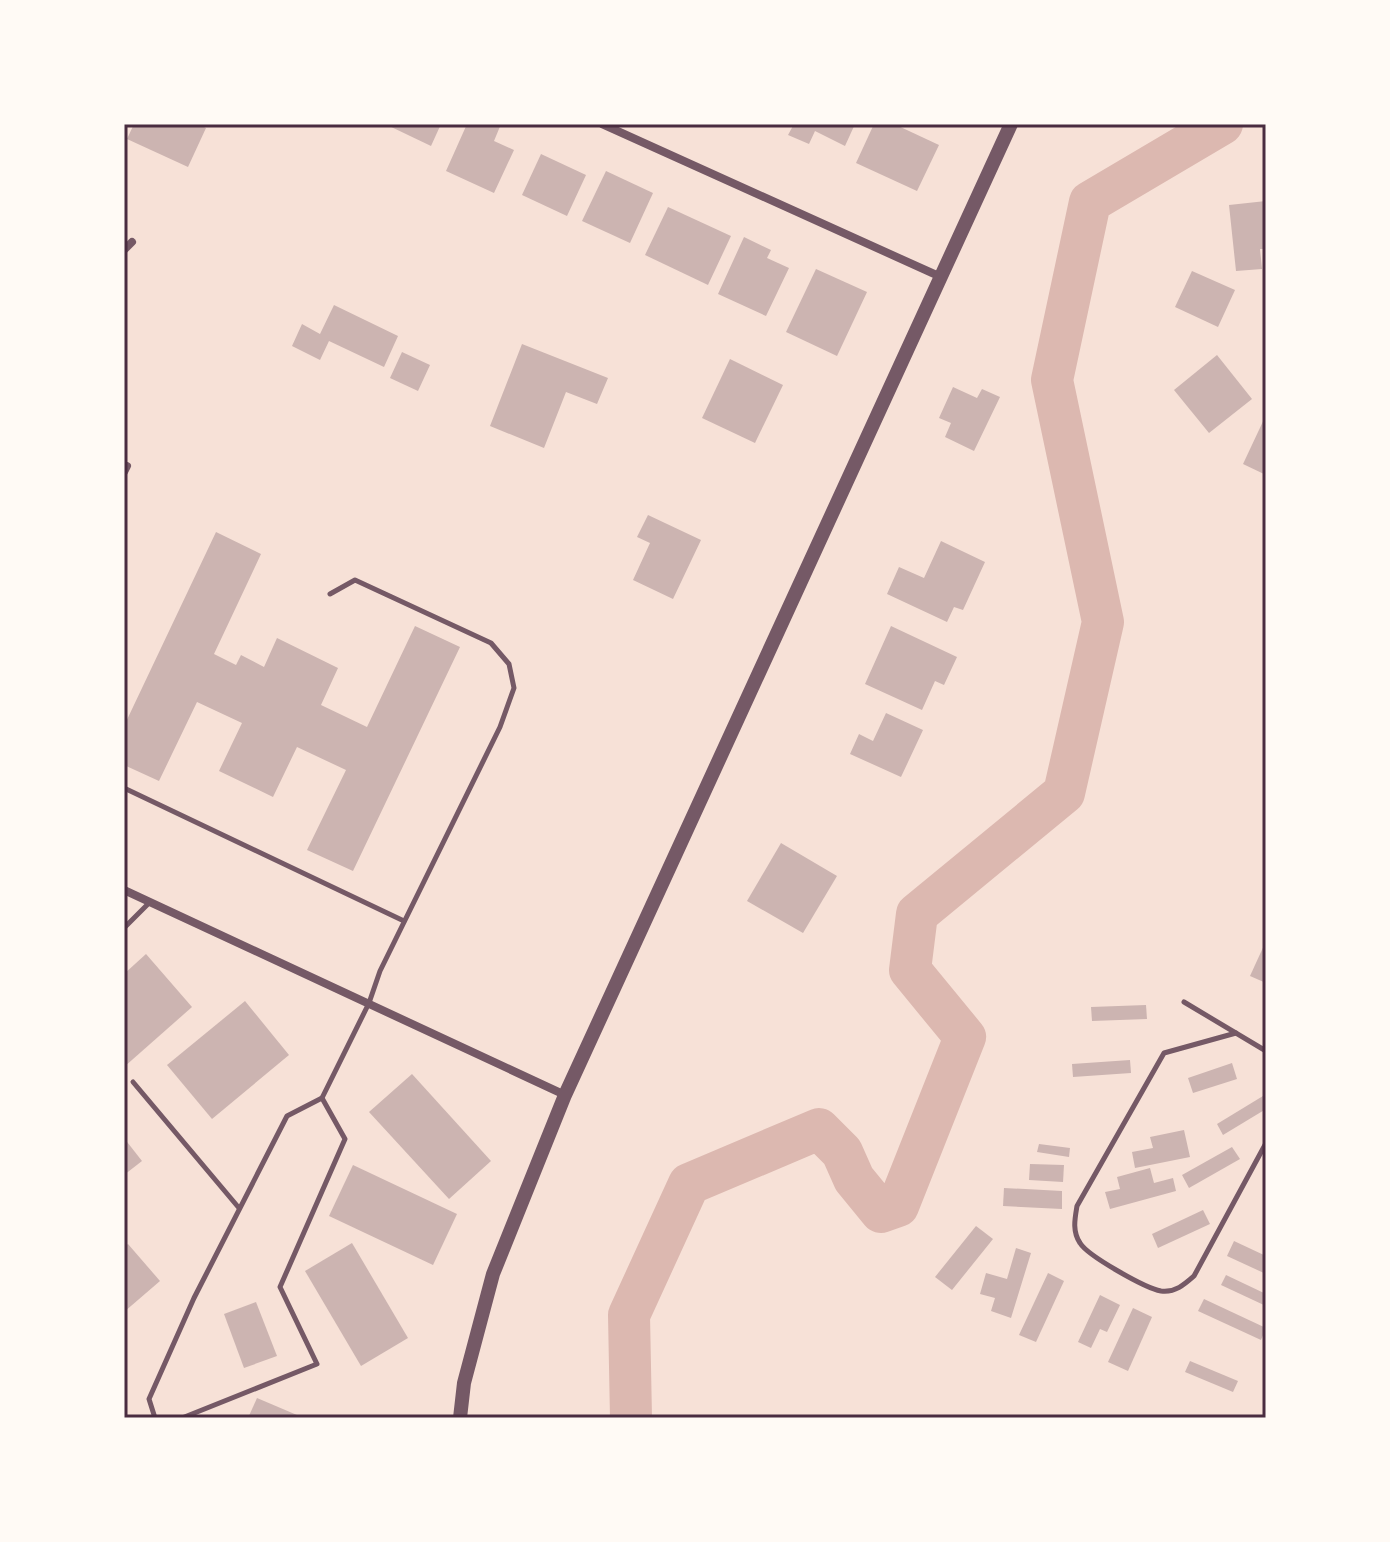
<svg xmlns="http://www.w3.org/2000/svg" width="1390" height="1542" viewBox="0 0 1390 1542" font-family="'Fira Sans',sans-serif">
	<style>
		.lines { fill: none; stroke-linecap: round; stroke-linejoin: round }
		.river { stroke: #dcb8b0; stroke-width: 42 }
		.building { fill: #ccb4b1 }
		.service { stroke: #755966; stroke-width: 5 }
		.minor { stroke: #755966; stroke-width: 8 }
		.tertiary { stroke: #755966; stroke-width: 14 }
		.neatline { fill: none; stroke: #4a2c40; stroke-width: 3 }
	</style>
	<rect width="100%" height="100%" fill="#f7e1d7"/>
	<g class="lines">
		<polyline class="river" points="631,1418 629,1315 689,1184 819,1129 842,1152 854,1179 881,1212 898,1206 965,1037 910,970 917,914 1064,793 1103,622 1052,380 1090,202 1222,124"/>
	</g>
	<g class="building">
		<polygon points="134,124 198,124 206,128 188,167 127,139"/>
		<polygon points="385,124 441,124 431,146"/>
		<polygon points="467,124 501,124 494,141 514,150 494,193 446,171"/>
		<polygon points="794,124 855,124 845,146 815,131 809,144 788,135"/>
		<polygon points="874,124 894,124 939,145 917,191 856,163"/>
		<polygon points="541,154 586,175 567,216 522,195"/>
		<polygon points="606,171 653,193 630,243 582,221"/>
		<polygon points="1266,201 1266,249 1260,249 1262,269 1236,271 1229,205"/>
		<polygon points="668,207 731,236 708,285 645,255"/>
		<polygon points="744,237 771,250 767,258 789,268 766,316 718,294"/>
		<polygon points="816,269 867,292 837,356 786,332"/>
		<polygon points="1192,271 1235,290 1218,327 1175,307"/>
		<polygon points="334,305 398,336 384,367 329,341 320,360 292,346 302,324 320,334"/>
		<polygon points="522,344 608,378 597,404 566,392 544,448 490,426"/>
		<polygon points="402,352 430,365 418,391 390,378"/>
		<polygon points="1217,355 1252,399 1209,433 1174,390"/>
		<polygon points="730,359 783,385 755,443 702,418"/>
		<polygon points="953,387 977,398 982,389 1000,397 974,451 945,437 951,423 939,418"/>
		<polygon points="1266,415 1266,475 1243,464"/>
		<polygon points="648,515 701,540 673,599 633,580 650,543 637,537"/>
		<polygon points="216,532 261,554 214,654 236,665 241,655 264,667 277,638 338,668 321,705 367,727 415,626 460,647 353,871 307,850 346,770 297,747 273,797 219,771 242,723 197,702 159,781 124,765 124,726"/>
		<polygon points="941,541 985,562 963,610 954,607 947,622 887,594 899,567 924,578"/>
		<polygon points="891,626 957,657 944,685 935,681 922,710 865,684"/>
		<polygon points="886,713 923,730 901,777 850,754 859,734 873,741"/>
		<polygon points="781,843 837,876 803,933 747,901"/>
		<polygon points="1266,941 1266,983 1250,976"/>
		<polygon points="146,954 192,1007 124,1067 124,974"/>
		<polygon points="245,1001 289,1055 212,1119 167,1065"/>
		<polygon points="1146,1005 1147,1019 1092,1021 1091,1007"/>
		<polygon points="1130,1060 1131,1073 1073,1077 1072,1064"/>
		<polygon points="1232,1063 1237,1079 1193,1093 1188,1078"/>
		<polygon points="412,1074 491,1161 449,1199 369,1112"/>
		<polygon points="1263,1096 1266,1100 1266,1109 1223,1135 1217,1124"/>
		<polygon points="1184,1130 1190,1157 1135,1168 1132,1152 1153,1148 1150,1137"/>
		<polygon points="124,1138 142,1161 124,1175"/>
		<polygon points="1039,1144 1070,1148 1069,1157 1037,1152"/>
		<polygon points="1232,1147 1240,1159 1189,1188 1182,1175"/>
		<polygon points="1030,1164 1064,1165 1063,1182 1029,1180"/>
		<polygon points="353,1165 457,1214 433,1265 329,1216"/>
		<polygon points="1150,1168 1154,1183 1173,1178 1176,1191 1110,1209 1105,1192 1120,1189 1117,1177"/>
		<polygon points="1004,1188 1062,1191 1062,1209 1003,1206"/>
		<polygon points="1203,1210 1210,1224 1158,1248 1152,1234"/>
		<polygon points="976,1226 993,1239 952,1290 935,1277"/>
		<polygon points="1234,1241 1266,1256 1266,1274 1227,1256"/>
		<polygon points="352,1243 408,1338 361,1366 305,1271"/>
		<polygon points="128,1244 160,1281 124,1312 124,1247"/>
		<polygon points="1016,1248 1031,1253 1011,1318 991,1311 995,1298 980,1294 986,1273 1007,1279"/>
		<polygon points="1048,1273 1064,1281 1036,1342 1019,1335"/>
		<polygon points="1226,1275 1266,1294 1266,1306 1221,1285"/>
		<polygon points="1100,1295 1120,1305 1107,1332 1100,1329 1091,1348 1078,1342"/>
		<polygon points="1204,1299 1266,1328 1261,1340 1198,1311"/>
		<polygon points="256,1302 277,1356 244,1368 224,1314"/>
		<polygon points="1133,1308 1152,1317 1128,1371 1108,1362"/>
		<polygon points="1190,1361 1238,1381 1233,1392 1185,1372"/>
		<polygon points="257,1398 304,1418 248,1418"/>
	</g>
	<g class="lines">
		<g class="service">
			<polyline points="124,788 404,921"/>
			<polyline points="124,928 150,902"/>
			<polyline points="1184,1002 1266,1051"/>
			<path d="M 1236,1033 L 1164,1053 L 1077,1206 C 1075,1218 1072,1231 1080,1243 C 1088,1256 1145,1288 1161,1291 C 1175,1293 1185,1284 1194,1276 L 1266,1143"/>
			<polyline points="133,1082 239,1208"/>
			<polyline points="155,1418 149,1399 194,1298 287,1116 322,1098 369,1003 380,971 500,727 514,688 509,664 491,643 355,580 330,594"/>
			<polyline points="182,1418 317,1364 280,1287 345,1139 322,1098"/>
		</g>
		<g class="minor">
			<polyline points="602,124 941,277"/>
			<polyline points="124,250 132,242"/>
			<polyline points="124,472 127,466"/>
			<polyline points="124,890 565,1095"/>
		</g>
		<polyline class="tertiary" points="460,1418 464,1383 493,1274 565,1095 1011,124"/>
	</g>
	<rect width="1390" height="1542" fill="none" stroke="#fffaf5" stroke-width="252"/>
	<rect x="126" y="126" width="1138" height="1290" class="neatline"/>
</svg>
